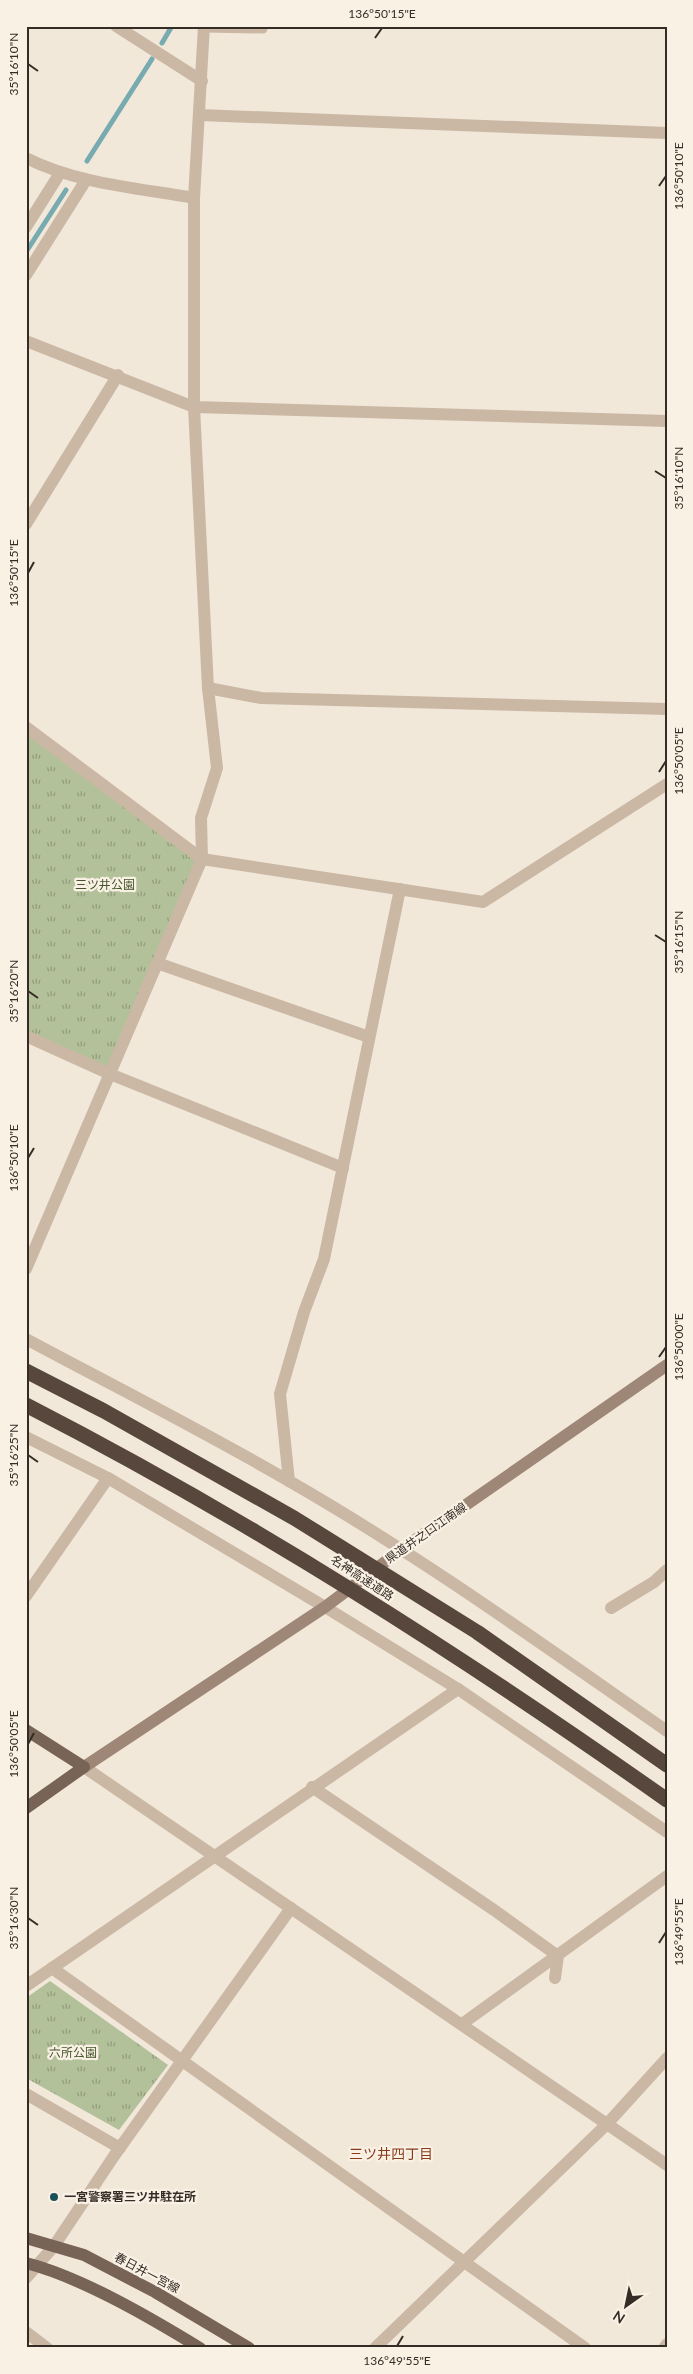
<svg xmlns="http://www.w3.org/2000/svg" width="693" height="2374" viewBox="0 0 693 2374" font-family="Lato,'Noto Sans JP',sans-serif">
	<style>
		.grass { fill: url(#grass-tufts) }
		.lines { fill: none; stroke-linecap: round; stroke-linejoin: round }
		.stream { stroke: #77abb0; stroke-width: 5 }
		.service { stroke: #cab8a5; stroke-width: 9 }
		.minor { stroke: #cab8a5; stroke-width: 12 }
		.tertiary { stroke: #cab8a5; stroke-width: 12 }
		.secondary { stroke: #9e8776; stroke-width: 12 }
		.primary { stroke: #786457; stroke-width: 12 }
		.motorway-bridge { stroke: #57473d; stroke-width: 15 }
		.ticks { fill: none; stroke: #362c26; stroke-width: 2 }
		.poi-dot { fill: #1b5158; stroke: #faf1e5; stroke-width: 2 }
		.labels { text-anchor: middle; stroke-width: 4.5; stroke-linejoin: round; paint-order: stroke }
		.park-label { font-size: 12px; fill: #435529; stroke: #faf1e5 }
		.street-label { font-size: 12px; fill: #362c26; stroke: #faf1e5 }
		.poi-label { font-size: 12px; font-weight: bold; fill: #362c26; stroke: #faf1e5; text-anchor: start }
		.neighbourhood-label { font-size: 14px; fill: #873c1d; stroke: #faf1e5 }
		.neatline { fill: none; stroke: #362c26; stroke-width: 2 }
		.ticks-label { font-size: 12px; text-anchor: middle; fill: #362c26 }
	</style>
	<defs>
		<pattern id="grass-tufts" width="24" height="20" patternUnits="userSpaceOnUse" patternTransform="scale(1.25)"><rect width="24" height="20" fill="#b2c199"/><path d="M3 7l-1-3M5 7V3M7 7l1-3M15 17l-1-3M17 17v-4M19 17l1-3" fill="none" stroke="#929d7d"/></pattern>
	</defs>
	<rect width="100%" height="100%" fill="#f2e8d9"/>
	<g class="grass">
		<polygon points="26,727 202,859 110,1074 26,1036"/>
		<polygon points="50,1981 168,2065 119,2130 26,2078 26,1998"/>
	</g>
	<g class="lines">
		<g class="stream">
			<polyline points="162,43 172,26"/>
			<polyline points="87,161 152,59"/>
			<polyline points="26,252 66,190"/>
		</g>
		<polyline class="service" points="203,28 263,29"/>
		<g class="minor">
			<polyline points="116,26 202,81"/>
			<polyline points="200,115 667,133"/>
			<path d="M 26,158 C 78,184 138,188 194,198"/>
			<polyline points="26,227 60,173"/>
			<polyline points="26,275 86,180"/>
			<polyline points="26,341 194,407 667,421"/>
			<polyline points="26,524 118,375"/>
			<polyline points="208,688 261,698 667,709"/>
			<polyline points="26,727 202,859 483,902 667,784"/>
			<polyline points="157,963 369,1037"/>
			<polyline points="26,1036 110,1074 343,1168"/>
			<polyline points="26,1269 202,859 201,818 217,768 208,688 194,407 194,198 204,26"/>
			<path d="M 26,1339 C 114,1386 203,1431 289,1481 C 420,1556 543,1645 667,1731"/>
			<polyline points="289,1481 280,1394 304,1312 324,1259 400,889"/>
			<polyline points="26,1596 108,1478"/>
			<polyline points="325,1607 458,1689 667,1832"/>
			<polyline points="611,1608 654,1582 667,1570"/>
			<polyline points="84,1767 667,2165"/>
			<polyline points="312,1787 494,1910 558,1956 555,1978"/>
			<polyline points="52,1968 585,2348"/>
			<polyline points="26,1986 458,1689"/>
			<polyline points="462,2024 667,1876"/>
			<polyline points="26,2094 120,2148"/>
			<polyline points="26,2278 54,2246 114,2156 291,1908"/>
			<polyline points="26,2332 47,2348"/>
			<polyline points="375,2348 607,2124 667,2058"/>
			<polyline points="664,2348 667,2344"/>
		</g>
		<polyline class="tertiary" points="26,1437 108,1478 325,1607"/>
		<polyline class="secondary" points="84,1767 325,1607 401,1550 667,1365"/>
		<g class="primary">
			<polyline points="26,1730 84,1767 26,1808"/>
			<polyline points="26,2238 84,2255 155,2292 249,2348"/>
			<path d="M 26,2263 C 81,2277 151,2318 200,2348"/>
		</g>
		<g class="motorway-bridge">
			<polyline points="26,1371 104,1411 294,1518 477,1632 667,1765"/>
			<path d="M 26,1405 C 250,1520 461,1655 667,1800"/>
		</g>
	</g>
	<path class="ticks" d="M 375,38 L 382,28M 28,64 L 38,71M 659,186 L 666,176M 655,471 L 666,478M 28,573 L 34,562M 659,772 L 666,761M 655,935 L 666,942M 28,991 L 38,998M 28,1158 L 34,1148M 659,1357 L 666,1347M 28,1455 L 38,1462M 28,1744 L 34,1733M 28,1918 L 38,1925M 659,1943 L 666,1932M 397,2346 L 403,2336"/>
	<circle class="poi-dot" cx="54" cy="2197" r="5"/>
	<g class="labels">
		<g class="park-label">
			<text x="105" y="889">三ツ井公園</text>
			<text x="73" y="2057">六所公園</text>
		</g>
		<g class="street-label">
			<text transform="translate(426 1533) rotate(-35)" y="4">県道井之口江南線</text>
			<text transform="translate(362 1578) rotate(33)" y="4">名神高速道路</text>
			<text transform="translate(147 2273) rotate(28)" y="4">春日井一宮線</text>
		</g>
		<g class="poi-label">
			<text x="64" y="2201">一宮警察署三ツ井駐在所</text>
		</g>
		<g class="neighbourhood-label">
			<text x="391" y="2159">三ツ井四丁目</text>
		</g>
	</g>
	<rect width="693" height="2374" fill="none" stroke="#faf1e5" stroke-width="55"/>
	<g transform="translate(626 2306) rotate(213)" stroke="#faf1e5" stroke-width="4" paint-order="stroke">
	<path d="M0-4L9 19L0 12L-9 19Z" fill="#362c26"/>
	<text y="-8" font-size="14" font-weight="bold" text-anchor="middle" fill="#362c26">N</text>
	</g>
	<rect x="28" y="28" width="638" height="2318" class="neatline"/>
	<g class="ticks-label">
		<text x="382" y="18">136°50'15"E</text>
		<text transform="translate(14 64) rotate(-90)" y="4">35°16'10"N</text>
		<text transform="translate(679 176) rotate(-90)" y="4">136°50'10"E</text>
		<text transform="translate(679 478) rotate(-90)" y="4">35°16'10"N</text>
		<text transform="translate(14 573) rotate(-90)" y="4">136°50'15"E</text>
		<text transform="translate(679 761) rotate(-90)" y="4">136°50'05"E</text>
		<text transform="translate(679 942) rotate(-90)" y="4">35°16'15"N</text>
		<text transform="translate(14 991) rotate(-90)" y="4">35°16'20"N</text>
		<text transform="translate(14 1158) rotate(-90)" y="4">136°50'10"E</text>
		<text transform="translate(679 1347) rotate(-90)" y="4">136°50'00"E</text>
		<text transform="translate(14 1455) rotate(-90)" y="4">35°16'25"N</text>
		<text transform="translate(14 1744) rotate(-90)" y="4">136°50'05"E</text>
		<text transform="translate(14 1918) rotate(-90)" y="4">35°16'30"N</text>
		<text transform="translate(679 1932) rotate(-90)" y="4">136°49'55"E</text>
		<text x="397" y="2365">136°49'55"E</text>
	</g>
</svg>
